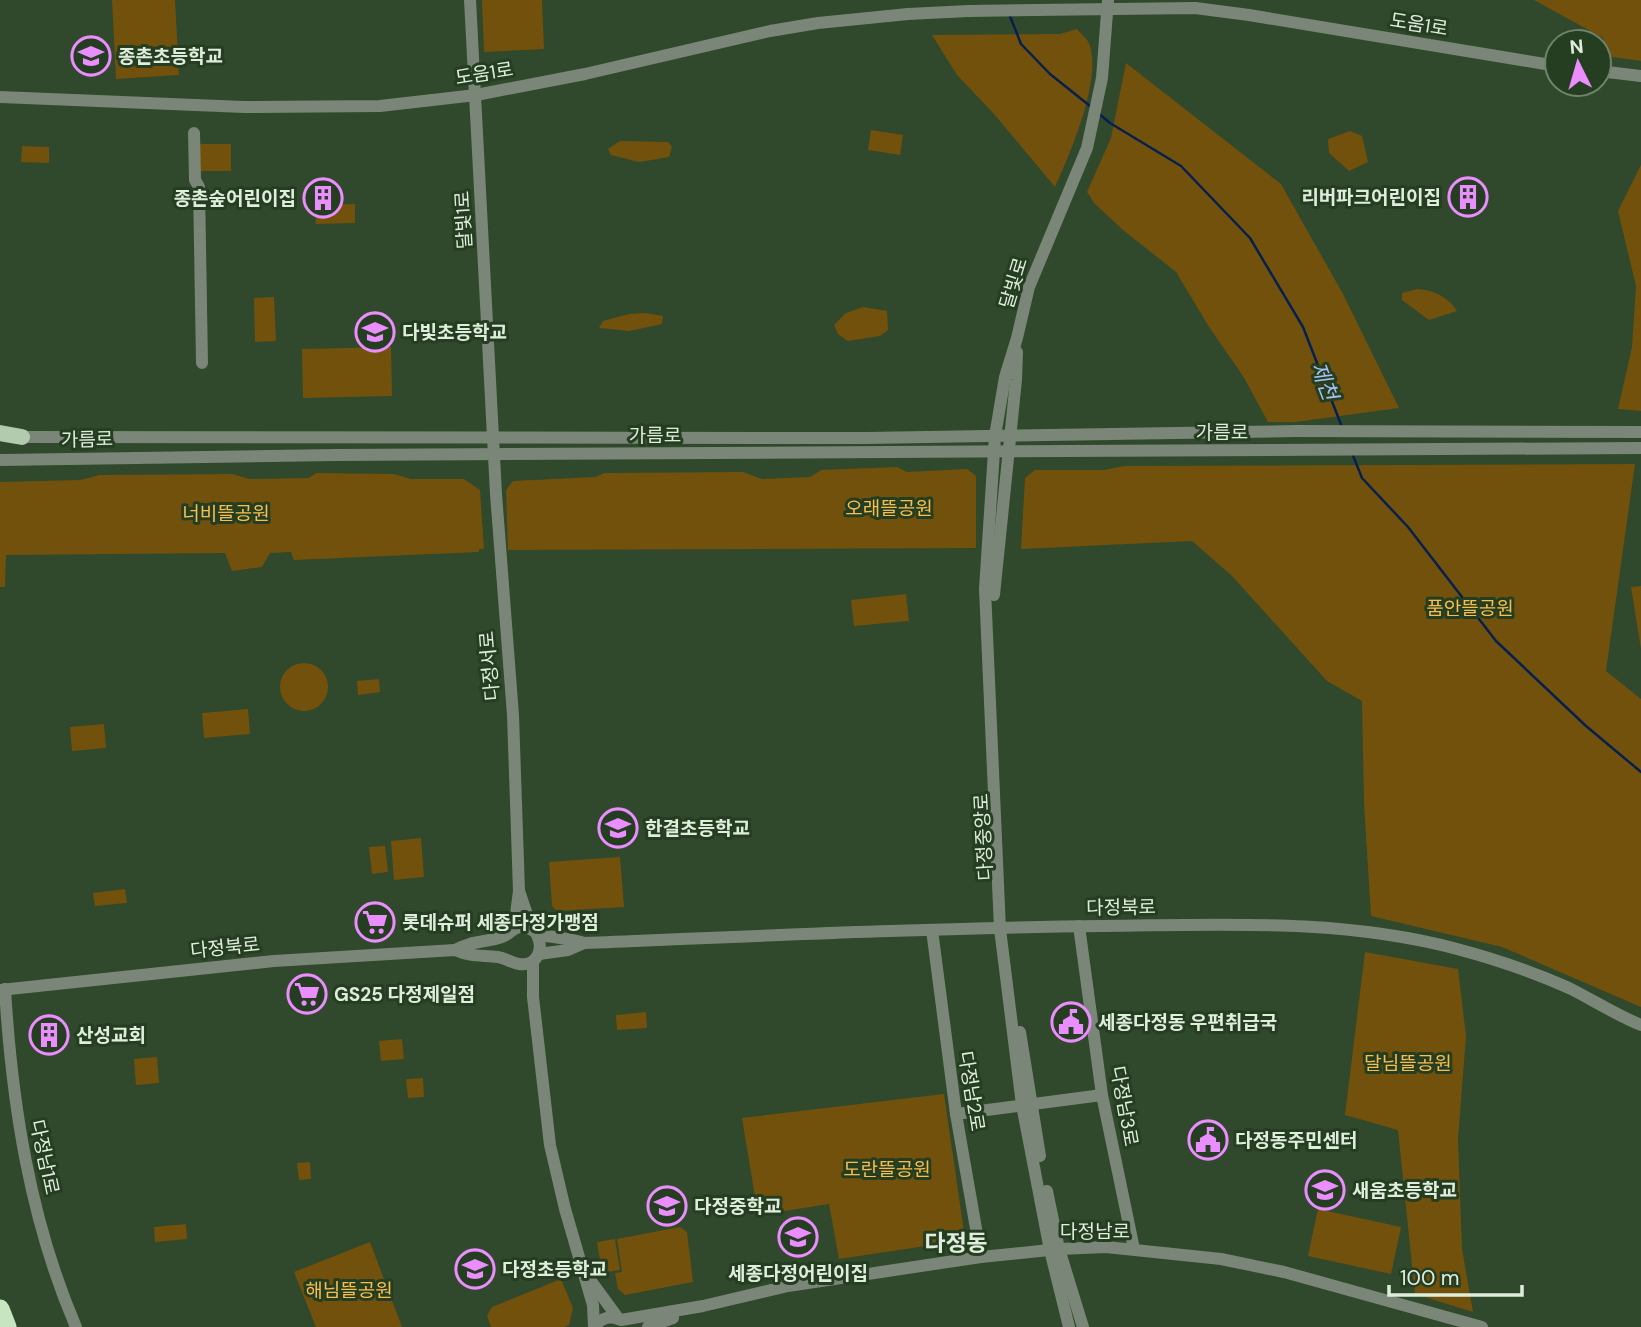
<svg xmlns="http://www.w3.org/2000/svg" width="1641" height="1327" viewBox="0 0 1641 1327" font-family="'DM Sans','Noto Sans KR',sans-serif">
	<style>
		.green { fill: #72510c }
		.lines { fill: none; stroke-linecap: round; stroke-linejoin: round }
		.stream { stroke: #06204e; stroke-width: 2.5 }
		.minor { stroke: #7a8677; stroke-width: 12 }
		.major { stroke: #b2caad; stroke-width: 16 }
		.highway { stroke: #c8e5c2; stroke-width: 19 }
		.labels { text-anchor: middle; stroke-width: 6; stroke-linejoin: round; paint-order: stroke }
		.street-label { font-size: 19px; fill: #dfeddc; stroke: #253d21 }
		.poi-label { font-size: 19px; font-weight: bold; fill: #dfeddc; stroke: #253d21; text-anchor: start }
		.park-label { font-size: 19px; fill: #fabe4c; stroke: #253d21 }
		.water-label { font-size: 21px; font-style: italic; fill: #a8c3f2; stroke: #253d21 }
		.quarter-label { font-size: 23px; font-weight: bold; fill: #dfeddc; stroke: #253d21 }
	</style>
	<rect width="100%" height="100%" fill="#30482b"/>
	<g class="green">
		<polygon points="112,0 175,0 179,75 116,79"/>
		<polygon points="482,0 542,0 544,49 484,52"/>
		<polygon points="1534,0 1641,0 1641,61 1605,56 1603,38"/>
		<path d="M 1077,29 C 1081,34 1089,40 1090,46 C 1101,82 1070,154 1055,187 L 994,114 L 957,75 L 932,35 L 1060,34 Z"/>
		<polygon points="1126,63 1281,184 1343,294 1399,408 1296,422 1268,422 1243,376 1209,327 1176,272 1123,230 1094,203 1087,192 1111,138"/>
		<polygon points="871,130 903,135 900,155 868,150"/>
		<polygon points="1350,131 1362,136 1368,162 1349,171 1329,153 1328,139"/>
		<polygon points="620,141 668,142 672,147 669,157 639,162 611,155 608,149"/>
		<rect x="199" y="144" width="32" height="27"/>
		<polygon points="22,146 49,147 49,163 21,162"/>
		<polygon points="1641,165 1641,411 1618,409 1632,347 1636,286 1618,211"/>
		<polygon points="355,204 355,223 316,224 315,205"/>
		<path d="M 1418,289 C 1434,290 1448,297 1457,311 L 1429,320 L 1402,300 L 1402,293 Z"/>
		<polygon points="274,297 276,341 255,342 254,298"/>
		<polygon points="863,307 887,311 888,330 880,336 848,341 838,334 834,325 846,313"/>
		<polygon points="646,313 663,316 662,324 629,331 599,328 603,321 629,314"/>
		<polygon points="391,347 392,396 303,398 302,349"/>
		<polygon points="1635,464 1606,671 1641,699 1641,1007 1502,947 1371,916 1364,803 1362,701 1327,681 1232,576 1192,541 1021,549 1025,478 1035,470 1104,470 1124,466"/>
		<polygon points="897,467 907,472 967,469 976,476 976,548 508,550 506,490 513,481 595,477 605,473 743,472 762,479 810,477 821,470"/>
		<polygon points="316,473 394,474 411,479 464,479 480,490 484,549 479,549 479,552 294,560 291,552 270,553 262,567 232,571 225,553 6,555 5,587 0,587 0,482 80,480 100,475 232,474 250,479 309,478"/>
		<polygon points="1641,586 1641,649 1631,587"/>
		<polygon points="906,594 909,621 854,626 851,600"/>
		<circle cx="304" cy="687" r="24"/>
		<polygon points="379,679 380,692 358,695 357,681"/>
		<polygon points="248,709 250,734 204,738 202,713"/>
		<polygon points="104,724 106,748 72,751 70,727"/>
		<polygon points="421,838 424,877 394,880 391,841"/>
		<polygon points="385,846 388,872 372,874 369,847"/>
		<polygon points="620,857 624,907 557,911 552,906 549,862"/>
		<polygon points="125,889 127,903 95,906 93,893"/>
		<polygon points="1365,952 1458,969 1466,1036 1458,1139 1462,1249 1473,1312 1415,1294 1398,1130 1345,1115"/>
		<polygon points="646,1012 647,1028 617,1030 616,1015"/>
		<polygon points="402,1039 404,1059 381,1061 379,1041"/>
		<polygon points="157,1057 159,1083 136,1085 134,1059"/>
		<polygon points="423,1078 424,1097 408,1098 406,1079"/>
		<polygon points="944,1094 964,1232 959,1241 839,1259 829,1204 758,1215 742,1118"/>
		<polygon points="310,1162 311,1179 299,1180 297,1163"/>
		<polygon points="1318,1209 1401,1227 1391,1274 1308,1256"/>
		<polygon points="186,1224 187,1239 155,1242 154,1227"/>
		<polygon points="680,1227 687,1232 693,1282 625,1295 618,1289 615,1273 622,1272 617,1239"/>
		<polygon points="615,1239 620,1270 602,1273 597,1242"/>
		<polygon points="370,1242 402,1327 316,1327 294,1272"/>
		<polygon points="561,1279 573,1308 569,1325 564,1327 491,1327 487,1316 492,1307"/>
	</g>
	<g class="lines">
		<g class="stream">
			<polyline points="1010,16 1021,44 1050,74 1090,106"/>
			<polyline points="1098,113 1110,123 1181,166 1250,238 1303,327 1342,427"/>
			<polyline points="1352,453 1362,478 1408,527 1496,641 1586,726 1641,772"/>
		</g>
		<g class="minor">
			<polyline points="470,0 496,494 513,715 519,891 514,929"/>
			<polyline points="1599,71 1641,76"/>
			<polyline points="0,97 244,107 380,106 476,95 585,74 770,31 818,23 908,14 968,11 1195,8 1249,15 1557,66"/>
			<polyline points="194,133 195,180 199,187 202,363"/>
			<polyline points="14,437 866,438 1296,431 1641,432"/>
			<polyline points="0,460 335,455 1641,448"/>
			<polyline points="994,595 1016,380 1017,352"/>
			<polyline points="519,891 532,929"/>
			<polyline points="1079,926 1102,1095 1134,1249"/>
			<polyline points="932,930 956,1114 981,1257"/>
			<path d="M 455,950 C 473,940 484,943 502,937 C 509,935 513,927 521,927 C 530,926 534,933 541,935 C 556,938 570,938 584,943 C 757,936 930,928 1103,926 C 1221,925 1341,918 1457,949 C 1495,959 1533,972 1569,988 C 1593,1000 1616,1015 1641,1025"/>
			<polyline points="539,954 568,950 584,943"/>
			<polyline points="533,962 533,997 550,1145 565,1209 593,1305 594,1327"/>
			<path d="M 5,989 C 12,1105 30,1220 76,1327"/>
			<path d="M 0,990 L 274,961 L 455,950 C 471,957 481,955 498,957 C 506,958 511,963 519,964 C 537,967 544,949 537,935"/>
			<polyline points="1020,1032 1040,1156"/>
			<polyline points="956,1114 1102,1095"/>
			<polyline points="1047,1191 1059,1249 1083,1327"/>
			<polyline points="588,1277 618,1318"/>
			<path d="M 594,1327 C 602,1317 610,1315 621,1320 L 703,1306 L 788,1286 L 981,1257 L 1059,1249 L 1106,1247 L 1221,1259 L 1284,1272 L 1482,1327"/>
			<polyline points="648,1327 673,1318"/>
			<polyline points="1069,1327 1050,1250 1022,1105 1000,929 985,589 995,436 1005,377 1017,338 1029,287 1087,148 1102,78 1108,0"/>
		</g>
		<polyline class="major" points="0,433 22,437"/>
		<polyline class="highway" points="0,1309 7,1327"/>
	</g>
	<defs>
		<g id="school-ring" transform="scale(2.0125)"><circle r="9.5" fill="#253d21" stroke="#ea8dfd" stroke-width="1.5"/><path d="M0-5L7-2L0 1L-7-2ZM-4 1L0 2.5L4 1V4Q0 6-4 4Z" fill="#ea8dfd"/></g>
		<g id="building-ring" transform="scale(2.0125)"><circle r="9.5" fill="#253d21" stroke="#ea8dfd" stroke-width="1.5"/><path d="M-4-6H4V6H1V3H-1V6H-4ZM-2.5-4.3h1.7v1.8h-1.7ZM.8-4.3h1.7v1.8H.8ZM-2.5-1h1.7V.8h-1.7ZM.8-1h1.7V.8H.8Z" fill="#ea8dfd"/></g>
		<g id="supermarket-ring" transform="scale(2.0125)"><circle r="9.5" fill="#253d21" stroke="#ea8dfd" stroke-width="1.5"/><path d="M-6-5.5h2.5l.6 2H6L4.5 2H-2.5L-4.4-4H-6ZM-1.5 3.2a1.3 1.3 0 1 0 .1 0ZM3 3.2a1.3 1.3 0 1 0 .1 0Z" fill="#ea8dfd"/></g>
		<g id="civic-ring" transform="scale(2.0125)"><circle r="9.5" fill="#253d21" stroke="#ea8dfd" stroke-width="1.5"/><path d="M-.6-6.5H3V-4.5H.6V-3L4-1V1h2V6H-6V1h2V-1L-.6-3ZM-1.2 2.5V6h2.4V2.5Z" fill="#ea8dfd"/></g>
	</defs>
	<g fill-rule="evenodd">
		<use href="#school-ring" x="91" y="56"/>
		<use href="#building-ring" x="1468" y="197"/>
		<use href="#building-ring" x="323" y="198"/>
		<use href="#school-ring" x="375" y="332"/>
		<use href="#school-ring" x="618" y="828"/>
		<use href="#supermarket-ring" x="375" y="922"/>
		<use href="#supermarket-ring" x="307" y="994"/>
		<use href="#civic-ring" x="1071" y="1022"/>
		<use href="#building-ring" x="49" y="1035"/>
		<use href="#civic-ring" x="1208" y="1140"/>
		<use href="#school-ring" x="1325" y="1190"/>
		<use href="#school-ring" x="667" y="1206"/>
		<use href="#school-ring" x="798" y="1237"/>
		<use href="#school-ring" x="475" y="1269"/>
	</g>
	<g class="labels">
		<g class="street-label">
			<text transform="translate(1419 24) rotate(9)" y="7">도움1로</text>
			<text transform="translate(484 73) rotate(-9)" y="7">도움1로</text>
			<text transform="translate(463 220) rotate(-93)" y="7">달빛1로</text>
			<text transform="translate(1013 283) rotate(-73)" y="7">달빛로</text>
			<text x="1222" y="439">가름로</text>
			<text x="655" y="442">가름로</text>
			<text transform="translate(87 439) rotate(-1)" y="7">가름로</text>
			<text transform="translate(489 666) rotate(-95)" y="7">다정서로</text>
			<text transform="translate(983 837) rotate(-93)" y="7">다정중앙로</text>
			<text transform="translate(1121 907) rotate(-1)" y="7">다정북로</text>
			<text transform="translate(225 947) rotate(-6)" y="7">다정북로</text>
			<text transform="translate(972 1091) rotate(81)" y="7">다정남2로</text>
			<text transform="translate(1125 1106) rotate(80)" y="7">다정남3로</text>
			<text transform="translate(45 1157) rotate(78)" y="7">다정남1로</text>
			<text x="1095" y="1238">다정남로</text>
		</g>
		<g class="poi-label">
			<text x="118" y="63">종촌초등학교</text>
			<text x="1441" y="204" text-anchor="end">리버파크어린이집</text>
			<text x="296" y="205" text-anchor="end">종촌숲어린이집</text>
			<text x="402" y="339">다빛초등학교</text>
			<text x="645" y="835">한결초등학교</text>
			<text x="402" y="929">롯데슈퍼 세종다정가맹점</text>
			<text x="334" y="1001">GS25 다정제일점</text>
			<text x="1098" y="1029">세종다정동 우편취급국</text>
			<text x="76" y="1042">산성교회</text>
			<text x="1235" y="1147">다정동주민센터</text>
			<text x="1352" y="1197">새움초등학교</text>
			<text x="694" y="1213">다정중학교</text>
			<text x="502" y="1276">다정초등학교</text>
			<text x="798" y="1280" text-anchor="middle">세종다정어린이집</text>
		</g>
		<g class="park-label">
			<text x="889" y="515">오래뜰공원</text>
			<text x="226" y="520">너비뜰공원</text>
			<text x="1470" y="615">품안뜰공원</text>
			<text x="1408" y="1070">달님뜰공원</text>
			<text x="887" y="1176">도란뜰공원</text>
			<text x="349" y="1297">해님뜰공원</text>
		</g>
		<g class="water-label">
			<text transform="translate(1324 381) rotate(69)" y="7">제천</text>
		</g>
		<g class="quarter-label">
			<text x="956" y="1251">다정동</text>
		</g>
	</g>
	<g transform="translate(1578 63) rotate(355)"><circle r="33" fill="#253d21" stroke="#6f836c" stroke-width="2"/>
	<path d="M0-5L12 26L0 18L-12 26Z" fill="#ea8dfd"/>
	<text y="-10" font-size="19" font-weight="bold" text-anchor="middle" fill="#dfeddc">N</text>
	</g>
	<path d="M1389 1285v10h133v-10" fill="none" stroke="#dfeddc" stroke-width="3.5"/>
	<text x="1400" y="1285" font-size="21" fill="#dfeddc" stroke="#253d21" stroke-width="5" paint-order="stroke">100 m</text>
</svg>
